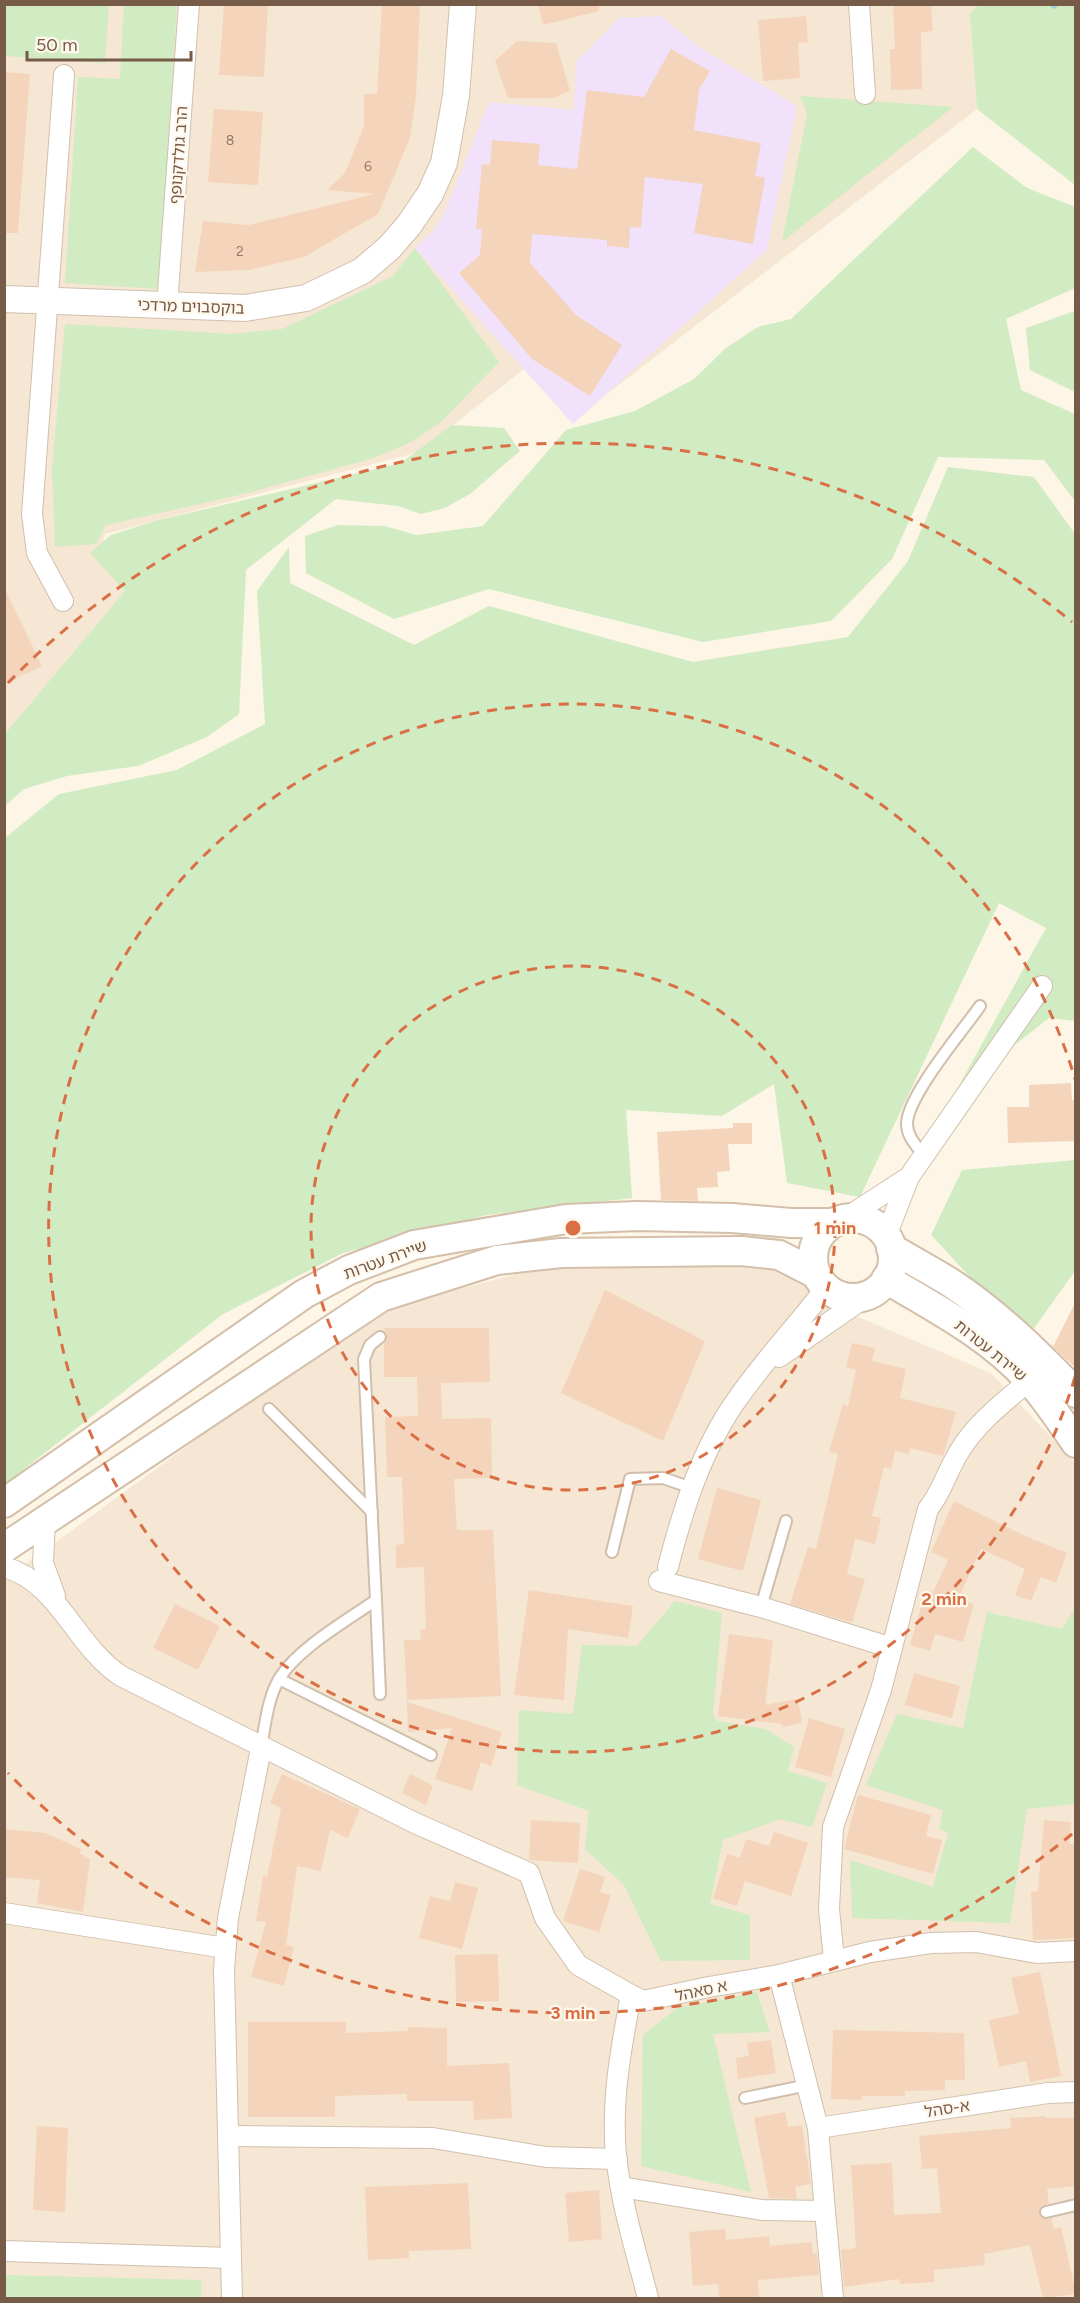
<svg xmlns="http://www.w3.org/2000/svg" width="1080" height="2303" viewBox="0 0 1080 2303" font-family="Figtree,'Noto Sans Hebrew',sans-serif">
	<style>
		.residential { fill: #f5e7d3 }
		.education { fill: #f2e1fa }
		.green { fill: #d1ebc2 }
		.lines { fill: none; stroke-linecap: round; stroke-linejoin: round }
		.stream { stroke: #9eceda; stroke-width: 7 }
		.building { fill: #f4d4bb }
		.service-casing { stroke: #d1bfad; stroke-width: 14 }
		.minor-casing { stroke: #d1bfad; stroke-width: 22 }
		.tertiary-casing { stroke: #d1bfad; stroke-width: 28 }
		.secondary-casing { stroke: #d4bfaa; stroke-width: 32 }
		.service { stroke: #fff; stroke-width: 10 }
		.minor { stroke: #fff; stroke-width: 20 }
		.tertiary { stroke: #fff; stroke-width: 26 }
		.secondary { stroke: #fff; stroke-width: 28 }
		.ring { fill: none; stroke: #da6f46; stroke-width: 3; stroke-dasharray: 10 8 }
		.labels { text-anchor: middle; stroke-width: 4.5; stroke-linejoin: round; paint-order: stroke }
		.number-label { font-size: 14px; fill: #967966 }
		.street-label { font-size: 16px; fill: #775b49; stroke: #fff8ec }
		.centre { fill: #da6f46; stroke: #fff8ec; stroke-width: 3 }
		.ring-label { font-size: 18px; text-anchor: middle; font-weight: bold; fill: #da6f46; stroke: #fff8ec; stroke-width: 4.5; stroke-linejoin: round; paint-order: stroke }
	</style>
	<rect width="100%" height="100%" fill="#fdf5e5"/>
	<g class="residential">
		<polygon points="5,5 980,5 970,14 977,109 586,410 529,365 419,452 105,534 99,557 127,590 5,739"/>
		<polygon points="729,1245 778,1258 839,1309 991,1373 1075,1463 1075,2298 5,2298 4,1580 186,1447 288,1366 376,1311 532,1270"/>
	</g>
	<polygon class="education" points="661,16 702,49 797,106 767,250 573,424 415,248 433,231 445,212 489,102 574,110 576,62 619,18"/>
	<g class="green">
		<polygon points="980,4 1075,5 1075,185 977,109 970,14"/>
		<polygon points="4,5 109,5 105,63 5,56"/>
		<polygon points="124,5 177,5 159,289 65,283 78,77 120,79"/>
		<polygon points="800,96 953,107 782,242 807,114"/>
		<polygon points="973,147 1027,188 1075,207 1075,288 1006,319 1021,390 1075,414 1075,501 1044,460 938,457 892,559 831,621 703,642 489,589 394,619 306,573 305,536 338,525 384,526 417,535 483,526 566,430 635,411 694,379 726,348 758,327 791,319"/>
		<polygon points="415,248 499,362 441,422 409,443 370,459 248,493 106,525 96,544 55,547 52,469 65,324 231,334 282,329 393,276"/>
		<polygon points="1075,311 1076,311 1075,392 1030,370 1026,328"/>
		<polygon points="452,425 504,428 520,451 470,494 445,508 421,514 398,506 336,499 246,570 239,714 207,737 138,766 67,776 24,789 5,806 5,734 125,591 90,553 111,535 155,521 401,463"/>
		<polygon points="948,467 1034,477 1075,534 1075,1021 1049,1018 956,1091 1046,928 999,903 860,1197 787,1183 774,1084 722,1116 626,1110 632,1198 487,1215 343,1253 223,1314 5,1484 5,838 59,794 177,770 265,724 257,591 289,547 290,583 414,645 489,606 693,662 848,637 908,561"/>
		<polygon points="1075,1160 1075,1271 1027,1338 931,1235 962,1170"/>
		<polygon points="675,1601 722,1613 713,1714 717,1721 766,1729 794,1747 788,1771 827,1783 812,1827 780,1819 723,1840 710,1904 750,1915 750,1960 661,1961 624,1885 585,1849 589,1811 517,1785 519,1710 573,1714 582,1645 637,1646"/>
		<polygon points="1075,1607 1075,1804 1027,1809 1010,1923 852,1918 850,1860 933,1887 948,1833 939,1829 943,1810 866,1785 897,1714 963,1728 987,1612 1062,1629"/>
		<polygon points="757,1992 770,2032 713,2034 751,2192 641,2166 643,2035 677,2008"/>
		<polygon points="5,2275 201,2280 201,2298 5,2298"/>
	</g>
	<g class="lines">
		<polyline class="stream" points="1054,5 1055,4"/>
	</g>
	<g class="building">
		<polygon points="224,4 268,4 264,77 219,75"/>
		<polygon points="382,4 420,4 416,97 410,138 378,214 304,257 249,270 195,272 203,221 249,225 375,194 327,190 345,173 364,126 364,94 377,94"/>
		<polygon points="538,4 599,4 599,11 543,25"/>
		<polygon points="893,4 931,4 933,31 921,32 922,89 891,90 890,49 895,49"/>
		<polygon points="806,16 808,42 798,43 800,78 763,81 758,20"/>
		<polygon points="517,41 556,43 570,91 553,98 508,98 495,61"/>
		<polygon points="671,49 710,71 699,90 694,130 761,143 755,176 765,178 753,244 694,233 703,184 645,177 641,228 630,227 629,248 607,246 607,240 532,234 530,263 576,315 622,345 590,396 532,359 459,273 480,255 482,229 476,229 482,164 490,165 492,140 540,144 538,165 577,169 587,90 644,97"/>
		<polygon points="4,72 30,74 18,233 4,233"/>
		<polygon points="214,109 263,112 258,185 208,182"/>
		<polygon points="4,587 42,666 4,684"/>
		<polygon points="1071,1083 1072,1100 1076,1100 1076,1141 1008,1143 1007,1107 1029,1107 1029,1085"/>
		<polygon points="733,1123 752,1123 752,1144 728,1144 730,1171 717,1172 718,1187 697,1188 698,1201 661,1200 657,1132 733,1128"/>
		<polygon points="605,1290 705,1341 663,1441 561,1393"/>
		<polygon points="1076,1301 1076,1368 1053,1347"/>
		<polygon points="384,1328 489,1328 490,1382 441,1383 442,1419 491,1418 492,1478 454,1479 457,1530 493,1530 501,1696 407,1700 404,1640 421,1640 420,1629 426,1629 424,1567 396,1568 396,1545 404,1544 402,1477 387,1477 385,1417 418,1416 417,1377 384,1377 384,1344 387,1336"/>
		<polygon points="852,1343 875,1348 872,1361 906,1369 900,1398 956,1412 943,1456 910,1448 909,1454 895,1451 891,1469 884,1467 872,1516 881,1518 875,1544 855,1539 847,1574 865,1579 852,1623 790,1604 808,1547 816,1549 838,1454 829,1452 843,1404 848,1406 856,1370 846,1367"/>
		<polygon points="717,1488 761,1500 743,1571 698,1559"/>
		<polygon points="954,1501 1027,1537 1067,1553 1056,1583 1041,1577 1031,1601 1015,1595 1025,1569 981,1549 958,1599 974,1604 963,1642 935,1634 930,1651 910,1645 926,1590 933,1592 948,1560 931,1552"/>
		<polygon points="529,1590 633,1606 628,1638 568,1629 564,1700 514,1695"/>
		<polygon points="175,1604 220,1626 198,1670 153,1648"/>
		<polygon points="729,1634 773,1640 765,1705 798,1699 802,1723 783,1727 782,1724 718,1716"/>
		<polygon points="914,1673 960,1686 952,1718 905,1705"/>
		<polygon points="407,1702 502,1732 491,1766 481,1762 472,1791 435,1779 452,1728 408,1732"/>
		<polygon points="809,1718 845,1729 831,1777 795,1767"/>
		<polygon points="282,1774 360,1809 348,1838 330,1830 321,1871 297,1866 286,1945 294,1947 284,1986 251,1977 266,1922 256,1921 263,1876 267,1877 281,1808 270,1803"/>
		<polygon points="410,1774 433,1786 426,1805 402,1793"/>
		<polygon points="858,1795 931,1815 926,1836 942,1840 933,1874 844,1849"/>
		<polygon points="531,1820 580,1823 578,1863 529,1860"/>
		<polygon points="1044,1820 1071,1822 1069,1844 1076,1844 1076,1938 1033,1940 1031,1892 1038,1891"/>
		<polygon points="4,1829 45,1833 81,1849 80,1854 90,1859 83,1912 37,1903 40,1880 4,1877"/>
		<polygon points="774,1832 808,1843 791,1896 745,1881 737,1906 713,1898 727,1854 740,1858 746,1839 769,1846"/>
		<polygon points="580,1869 605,1877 600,1892 611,1895 599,1932 563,1921"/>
		<polygon points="455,1882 478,1888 462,1949 419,1938 430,1896 450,1901"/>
		<polygon points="498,1954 499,2001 456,2002 455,1955"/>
		<polygon points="1040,1972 1061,2076 1030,2082 1026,2061 999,2067 989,2020 1019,2014 1011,1978"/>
		<polygon points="248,2022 346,2022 346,2033 408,2031 408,2027 447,2028 447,2066 509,2063 512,2118 474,2120 473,2101 407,2101 407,2094 335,2096 335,2117 248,2117"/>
		<polygon points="833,2030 964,2033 965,2080 945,2080 945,2090 905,2091 905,2096 862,2096 862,2100 831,2099"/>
		<polygon points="771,2040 776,2073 738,2079 736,2058 749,2056 747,2043"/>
		<polygon points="785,2112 788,2127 802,2125 811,2184 795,2187 797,2199 769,2198 754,2118"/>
		<polygon points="1046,2116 1046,2118 1076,2118 1076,2186 1047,2189 1049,2203 1041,2206 1039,2213 1043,2219 1052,2218 1053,2229 1061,2227 1076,2294 1043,2298 1030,2245 984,2254 985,2265 934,2270 934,2282 900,2284 899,2279 844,2287 841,2250 856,2248 851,2165 892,2163 894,2215 941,2213 937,2168 922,2169 919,2136 1011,2128 1010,2118"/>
		<polygon points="37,2126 68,2128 65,2212 33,2210"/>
		<polygon points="468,2183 471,2249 409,2251 409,2258 368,2260 365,2187"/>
		<polygon points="599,2190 602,2239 569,2242 565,2193"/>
		<polygon points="725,2229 726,2240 769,2236 770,2246 812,2242 813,2254 817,2253 819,2275 758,2280 759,2298 719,2298 718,2284 693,2286 689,2232"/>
	</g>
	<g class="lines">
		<g class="service-casing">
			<g id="service">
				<path d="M 924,1156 C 917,1146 907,1137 907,1124 C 907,1096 962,1032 980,1006"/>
				<polyline points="269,1409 372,1512"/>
				<polyline points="612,1552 630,1479 663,1478 692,1488"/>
				<polyline points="376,1600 380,1694"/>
				<polyline points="761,1607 786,1521"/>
				<polyline points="279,1679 431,1755"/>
				<path d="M 261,1748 C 265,1725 268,1695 281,1676 C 300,1647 348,1620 376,1600 L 364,1359 L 370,1345 L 380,1337"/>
				<polyline points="745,2098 808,2085"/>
				<polyline points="1046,2212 1076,2205"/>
			</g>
		</g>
		<g class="minor-casing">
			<g id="minor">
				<polyline points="859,4 865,94"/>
				<polyline points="167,306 189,4"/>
				<polyline points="63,601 37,553 32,514 64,75"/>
				<polyline points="846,1218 909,1177"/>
				<polyline points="886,1236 909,1177 1042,986"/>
				<polyline points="779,1357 867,1296"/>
				<polyline points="45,1521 43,1563 55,1596"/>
				<path d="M 4,1567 C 59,1582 75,1646 121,1676 L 415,1823 L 529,1873 L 545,1918 L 578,1965 L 631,1995"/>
				<path d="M 668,1567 C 683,1509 702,1448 738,1398 C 763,1362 794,1329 821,1294 L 822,1283"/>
				<polyline points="659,1581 761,1607 892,1648"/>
				<polyline points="4,1913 225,1948"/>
				<path d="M 834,1960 L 829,1909 L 833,1827 L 881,1690 L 928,1509 C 942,1492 947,1471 959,1452 C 976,1423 1004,1402 1030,1380"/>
				<polyline points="818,2128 1048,2093 1076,2092"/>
				<polyline points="228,2136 433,2138 546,2157 617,2159"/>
				<polyline points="621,2187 762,2210 825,2211 818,2128 779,1975"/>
				<polyline points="825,2211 833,2298"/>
				<polyline points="4,2251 231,2258"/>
				<polyline points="232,2298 224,1970 228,1918 261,1748"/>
				<path d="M 648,2298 C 636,2251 621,2204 616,2155 C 611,2101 621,2048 631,1995 L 643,2001 L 709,1987 L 779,1975 L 870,1952 L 931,1943 L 976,1942 L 1037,1953 L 1076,1951"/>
			</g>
		</g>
		<g class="tertiary-casing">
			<polyline id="tertiary" points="4,299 245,308 306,298 362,271 389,248 409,225 430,194 444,163 456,96 463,4"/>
		</g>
		<g class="secondary-casing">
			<g id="secondary">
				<circle cx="853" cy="1258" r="40"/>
				<path d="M 891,1248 C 911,1260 932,1271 951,1283 C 998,1314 1037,1353 1076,1393"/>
				<path d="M 886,1279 C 937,1309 989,1336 1029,1380 C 1046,1398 1061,1422 1076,1443"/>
				<polyline points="4,1503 304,1294 349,1270 414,1245 566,1219 637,1216 732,1218 791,1223 833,1223"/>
				<polyline points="4,1548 381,1297 497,1260 561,1253 741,1251 779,1255 816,1274"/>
			</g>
		</g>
		<use href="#service" class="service"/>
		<use href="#minor" class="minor"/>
		<use href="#tertiary" class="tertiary"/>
		<use href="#secondary" class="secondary"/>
	</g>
	<g class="ring">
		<circle cx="573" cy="1228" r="262"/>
		<path d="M1075 1377A524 524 0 1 1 1075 1079"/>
		<path d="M1072 1834A785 785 0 0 1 8 1773M8 683A785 785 0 0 1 1072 622"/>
	</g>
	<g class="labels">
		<g class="number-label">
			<text x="230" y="145">8</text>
			<text x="368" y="171">6</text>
			<text x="240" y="256">2</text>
		</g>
		<g class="street-label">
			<text transform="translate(178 155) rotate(-86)" y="6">הרב גולדקנופף</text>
			<text transform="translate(191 306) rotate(2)" y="6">בוקסבוים מרדכי</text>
			<text transform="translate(385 1259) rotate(-20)" y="6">שיירת עטרות</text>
			<text transform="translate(991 1350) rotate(39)" y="6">שיירת עטרות</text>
			<text transform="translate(701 1990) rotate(-12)" y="6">א סאהל</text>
			<text transform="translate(947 2108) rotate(-9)" y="6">א-סהל</text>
		</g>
	</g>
	<circle cx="573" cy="1228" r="9" class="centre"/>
	<g class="ring-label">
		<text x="835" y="1234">1 min</text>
		<text x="944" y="1605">2 min</text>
		<text x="573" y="2019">3 min</text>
	</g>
	<rect width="1080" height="2303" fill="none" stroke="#775b49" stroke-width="12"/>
	<path d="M27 51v9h164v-9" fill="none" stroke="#775b49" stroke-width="3"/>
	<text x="36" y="51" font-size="18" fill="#775b49" stroke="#fff8ec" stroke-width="4.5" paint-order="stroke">50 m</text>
</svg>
